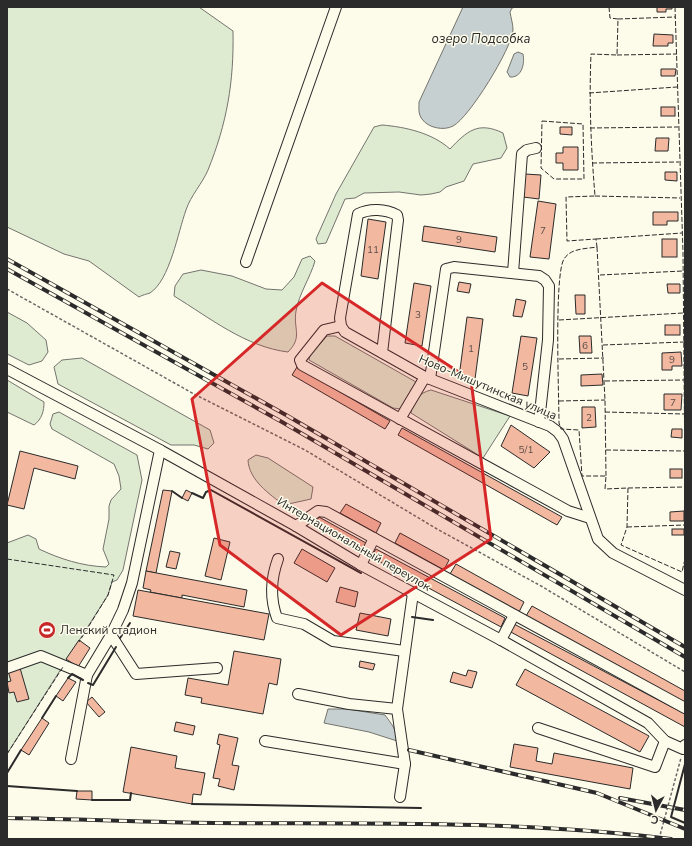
<svg xmlns="http://www.w3.org/2000/svg" width="692" height="846" viewBox="0 0 692 846" font-family="'Nunito Sans',sans-serif">
	<style>
		.green { fill: #deebd1; stroke: #74746e }
		.water { fill: #c7d0d0; stroke: #74746e }
		.building { fill: #f2b8a0; stroke: #2b2b2b }
		.lines { fill: none; stroke-linecap: round; stroke-linejoin: round }
		.minor-casing { stroke: #2b2b2b; stroke-width: 12 }
		.path { stroke: #6a6964; stroke-width: 1.5; stroke-dasharray: 3 2; stroke-linecap: butt }
		.minor { stroke: #fdfbea; stroke-width: 10 }
		.rail-casing { stroke: #2b2b2b; stroke-width: 4 }
		.rail { stroke: #fdfbea; stroke-width: 2.5; stroke-dasharray: 8; stroke-linecap: butt }
		.fence { stroke: #2b2b2b; stroke-width: 1; stroke-dasharray: 5 2; stroke-linecap: butt }
		.wall { stroke: #2b2b2b; stroke-width: 2 }
		.marked { fill: #d62828; fill-opacity: 0.2; stroke: #d62828; stroke-width: 3; stroke-linejoin: round }
		.labels { text-anchor: middle; stroke-width: 3; stroke-linejoin: round; paint-order: stroke }
		.number-label { font-size: 10px; fill: #5d4e48 }
		.street-label { font-size: 12px; fill: #2b2b2b; stroke: #fdfbea }
		.poi-label { font-size: 12px; fill: #2b2b2b; stroke: #fdfbea; text-anchor: start }
		.water-label { font-size: 13px; font-style: italic; fill: #2b2b2b; stroke: #fdfbea }
	</style>
	<rect width="100%" height="100%" fill="#fdfbea"/>
	<g class="green">
		<path d="M 7,7 L 199,7 L 233,31 C 234,82 227,123 208,170 C 202,184 191,195 186,210 C 178,232 170,280 150,293 C 147,294 142,295 139,297 L 89,261 L 64,254 L 7,227 Z"/>
		<path d="M 382,125 C 406,127 432,133 450,149 C 467,131 478,121 503,133 L 507,148 L 501,158 L 473,164 L 464,181 L 446,187 L 440,192 L 431,194 L 421,195 L 399,192 L 364,193 L 355,198 L 345,199 L 326,243 L 318,244 L 316,239 L 336,194 L 374,127 Z"/>
		<path d="M 310,256 L 315,261 C 310,278 299,294 296,311 C 293,329 303,337 288,352 C 246,347 210,318 174,296 L 175,286 L 183,274 L 201,270 L 232,276 L 266,289 L 282,290 L 294,277 L 302,259 Z"/>
		<polygon points="7,312 27,323 46,340 48,352 42,361 29,365 7,354"/>
		<polygon points="327,336 335,336 416,382 415,389 401,409 393,408 309,360 310,355"/>
		<polygon points="82,358 210,430 214,443 208,449 194,445 171,445 58,384 54,367 62,360"/>
		<path d="M 7,380 L 44,402 C 44,411 42,419 34,425 L 7,412 Z"/>
		<path d="M 431,390 L 510,416 L 483,458 L 411,413 C 412,400 419,393 431,390 Z"/>
		<path d="M 59,412 L 137,455 L 142,480 L 123,570 L 117,580 L 112,582 L 108,595 L 7,754 L 7,543 L 28,535 L 36,539 L 39,549 C 60,559 82,566 106,567 L 109,564 L 103,549 L 109,519 L 109,506 L 111,500 L 121,489 L 119,476 L 114,464 L 52,429 L 50,424 L 53,414 Z"/>
		<path d="M 256,455 L 268,458 L 313,487 L 311,499 L 284,505 C 269,494 249,480 248,460 Z"/>
	</g>
	<g class="water">
		<path d="M 463,7 L 516,7 L 512,8 L 510,12 C 511,18 513,24 513,30 C 512,48 469,118 453,126 C 444,131 428,128 422,119 C 418,114 419,108 419,102 Z"/>
		<path d="M 518,52 L 523,54 C 525,63 522,78 510,77 L 507,72 L 514,54 Z"/>
		<path d="M 328,709 L 347,709 L 385,715 C 390,722 398,731 397,741 L 369,732 L 324,723 Z"/>
	</g>
	<g class="building">
		<polygon points="657,7 672,7 672,9 666,9 666,12 657,12"/>
		<polygon points="654,34 673,35 673,43 668,43 668,46 653,46"/>
		<polygon points="661,69 676,69 675,76 661,76"/>
		<rect x="661" y="107" width="14" height="9"/>
		<polygon points="560,127 572,127 572,135 560,134"/>
		<polygon points="656,138 669,138 668,151 655,151"/>
		<polygon points="563,147 578,147 578,170 563,170 563,163 556,163 556,153 563,153"/>
		<polygon points="665,172 677,172 677,181 665,180"/>
		<polygon points="525,174 541,175 539,199 523,197"/>
		<polygon points="538,201 556,204 549,259 530,257"/>
		<polygon points="653,212 678,212 678,221 667,221 667,225 653,225"/>
		<polygon points="368,219 386,222 378,279 361,276"/>
		<polygon points="424,226 497,237 495,252 422,241"/>
		<rect x="662" y="239" width="15" height="18"/>
		<polygon points="459,282 471,284 469,293 457,291"/>
		<polygon points="414,283 431,286 422,346 405,343"/>
		<polygon points="667,284 680,284 680,293 668,293"/>
		<polygon points="575,295 585,295 585,314 576,314"/>
		<polygon points="516,299 526,301 522,317 513,316"/>
		<polygon points="467,317 483,319 475,379 459,377"/>
		<rect x="665" y="325" width="15" height="10"/>
		<polygon points="521,336 537,338 528,396 512,393"/>
		<polygon points="579,336 591,336 592,353 580,353"/>
		<polygon points="681,352 682,366 672,366 672,370 662,370 662,353"/>
		<polygon points="297,367 390,421 385,429 292,375"/>
		<polygon points="602,374 603,385 581,386 581,375"/>
		<polygon points="664,394 682,394 681,410 664,410"/>
		<polygon points="582,407 595,407 596,427 582,428"/>
		<polygon points="511,425 550,452 534,468 501,446"/>
		<polygon points="402,428 562,517 557,525 398,435"/>
		<polygon points="672,429 682,429 682,438 671,437"/>
		<polygon points="20,451 78,466 75,479 34,468 24,509 7,505"/>
		<rect x="670" y="469" width="12" height="9"/>
		<polygon points="163,490 172,491 156,573 146,571"/>
		<polygon points="186,490 192,493 188,501 182,498"/>
		<polygon points="346,504 381,523 376,533 340,513"/>
		<polygon points="684,511 684,521 670,521 670,512"/>
		<polygon points="319,517 366,543 361,552 314,525"/>
		<rect x="672" y="529" width="12" height="6"/>
		<polygon points="400,533 449,560 444,570 395,543"/>
		<polygon points="214,538 230,542 221,580 205,576"/>
		<polygon points="302,549 335,568 327,582 294,563"/>
		<polygon points="376,549 505,618 501,627 371,557"/>
		<polygon points="170,551 180,553 176,569 166,567"/>
		<polygon points="456,564 524,602 519,612 450,574"/>
		<polygon points="146,571 247,590 244,607 182,595 182,598 150,592 151,590 143,588"/>
		<polygon points="340,587 358,592 355,607 336,602"/>
		<polygon points="138,590 269,614 264,640 133,616"/>
		<polygon points="532,606 685,691 685,704 526,616"/>
		<polygon points="360,613 391,619 388,636 356,630"/>
		<polygon points="514,624 685,714 685,727 509,631"/>
		<polygon points="79,640 90,648 78,667 66,659"/>
		<polygon points="234,651 281,659 277,685 269,683 263,714 201,703 202,698 185,695 188,678 228,685"/>
		<polygon points="360,661 375,664 373,670 359,667"/>
		<polygon points="20,668 29,699 17,702 14,692 9,693 7,682 11,681 8,671"/>
		<polygon points="525,669 649,736 640,752 516,685"/>
		<polygon points="468,670 477,672 472,688 450,682 453,672 466,676"/>
		<polygon points="68,678 76,682 63,701 56,696"/>
		<polygon points="92,697 105,712 99,717 86,702"/>
		<polygon points="42,718 49,723 29,755 21,750"/>
		<polygon points="176,722 195,726 193,735 174,731"/>
		<polygon points="219,734 238,738 232,765 239,766 234,790 218,786 220,779 213,778 220,745 217,744"/>
		<polygon points="514,744 538,748 536,761 552,764 554,753 633,768 630,789 510,767"/>
		<polygon points="131,747 177,756 175,768 205,773 201,795 193,794 192,804 123,792"/>
		<polygon points="77,791 92,791 92,800 76,799"/>
	</g>
	<g class="lines">
		<g class="minor-casing">
			<g id="minor">
				<polyline points="246,262 336,7"/>
				<polyline points="513,273 522,154 527,150 536,148"/>
				<polyline points="341,326 324,330 300,360 302,365 568,511 590,518"/>
				<path d="M 382,353 L 398,220 L 397,215 C 385,209 370,208 358,214 L 340,318 L 341,326 L 345,332 L 425,377 L 550,426 L 558,432 L 563,439 L 598,539 L 613,553 L 685,590"/>
				<polyline points="7,369 160,450 296,526 361,565 501,640 648,723 665,741 683,749 685,745"/>
				<polyline points="430,379 446,269 454,267 539,276 545,280 549,286 548,340 539,422"/>
				<polyline points="400,419 425,377"/>
				<polyline points="296,526 318,511 326,512 685,708"/>
				<path d="M 278,559 C 271,578 270,599 277,618 L 304,624 L 333,641 L 404,651"/>
				<polyline points="361,565 374,538"/>
				<polyline points="111,635 136,674 217,668"/>
				<polyline points="501,640 514,615"/>
				<polyline points="7,668 41,656 87,675"/>
				<polyline points="298,694 349,704 397,709 413,593"/>
				<polyline points="397,709 405,764 400,797"/>
				<polyline points="538,728 655,767 665,741"/>
				<polyline points="265,741 405,764"/>
				<polyline points="71,759 87,675 111,635 123,610 132,583 160,450"/>
			</g>
		</g>
		<g class="path">
			<polyline points="7,289 194,394 305,450 437,529 541,586 685,672"/>
			<polyline points="659,839 681,758"/>
		</g>
		<use href="#minor" class="minor"/>
		<g class="rail-casing">
			<g id="rail">
				<polyline points="7,259 286,415 685,647"/>
				<polyline points="7,269 282,422 685,657"/>
				<polyline points="409,750 597,793 685,829"/>
				<polyline points="620,798 685,810"/>
				<path d="M 7,818 C 76,819 145,822 214,823 C 367,824 520,820 671,839"/>
			</g>
		</g>
		<use href="#rail" class="rail"/>
		<g class="fence">
			<path d="M 609,7 L 610,18 L 618,19 L 617,55 L 591,54 C 589,102 591,148 595,196 L 566,197 L 567,241 L 596,239 L 597,247 C 585,249 571,248 564,259 C 554,275 559,397 559,423 L 561,429 L 579,430 L 582,476 L 606,476 L 605,489 L 628,488 L 627,527 L 621,545 L 682,572 L 685,559"/>
			<polyline points="675,7 683,252 685,482"/>
			<polyline points="618,19 675,17"/>
			<polyline points="617,55 677,54"/>
			<polyline points="589,93 677,87"/>
			<polygon points="542,121 583,124 584,179 554,179 541,168"/>
			<polyline points="590,128 678,127"/>
			<polyline points="592,163 679,162"/>
			<polyline points="595,196 680,198"/>
			<polyline points="596,239 682,233"/>
			<polyline points="597,247 605,400 606,476"/>
			<polyline points="600,275 683,271"/>
			<polyline points="559,320 683,313"/>
			<polyline points="603,345 684,342"/>
			<polyline points="559,359 604,358"/>
			<polyline points="605,381 684,380"/>
			<polyline points="559,401 605,400"/>
			<polyline points="605,412 684,414"/>
			<polyline points="606,450 684,451"/>
			<polyline points="628,488 685,487"/>
			<polyline points="627,527 685,525"/>
			<polyline points="7,559 114,575 108,595 79,642"/>
			<polyline points="7,754 63,667"/>
		</g>
		<g class="wall">
			<polyline points="172,491 182,498"/>
			<polyline points="192,493 203,498 206,492 211,490 361,573"/>
			<polyline points="412,617 433,620"/>
			<polyline points="120,638 130,623"/>
			<polyline points="68,678 72,674 83,680"/>
			<polyline points="88,683 93,685 116,647"/>
			<polyline points="42,718 56,696"/>
			<polyline points="685,764 671,817 685,823"/>
			<polyline points="7,773 21,750"/>
			<polyline points="7,786 77,791"/>
			<polyline points="92,800 130,800 131,793"/>
			<polyline points="192,804 421,808"/>
		</g>
	</g>
	<path class="marked" d="M 322,283 L 471,380 L 491,539 L 341,635 L 220,545 L 192,399 Z"/>
	<defs>
		<g id="stadium-disc" transform="scale(0.9)"><circle r="9.5" fill="#c62828" stroke="#fdfbea"/><path d="M0-5a6.5 5 0 1 0 0 10a6.5 5 0 1 0 0-10ZM-3.5-1.8h7v3.6h-7Z" fill="#fff"/></g>
	</defs>
	<g fill-rule="evenodd">
		<use href="#stadium-disc" x="47" y="630"/>
	</g>
	<g class="labels">
		<g class="number-label">
			<text x="543" y="234">7</text>
			<text x="459" y="243">9</text>
			<text x="373" y="253">11</text>
			<text x="418" y="318">3</text>
			<text x="585" y="349">6</text>
			<text x="471" y="352">1</text>
			<text x="672" y="363">9</text>
			<text x="525" y="370">5</text>
			<text x="673" y="406">7</text>
			<text x="589" y="421">2</text>
			<text x="526" y="453">5/1</text>
		</g>
		<g class="street-label">
			<text transform="translate(488 387) rotate(23)" y="4">Ново-Мишутинская улица</text>
			<text transform="translate(354 544) rotate(30)" y="4">Интернациональный переулок</text>
		</g>
		<g class="poi-label">
			<text x="60" y="634">Ленский стадион</text>
		</g>
		<g class="water-label">
			<text x="481" y="43">озеро Подсобка</text>
		</g>
	</g>
	<rect width="692" height="846" fill="none" stroke="#2b2b2b" stroke-width="16"/>
	<g transform="translate(656 810) rotate(187)" stroke="#fdfbea" stroke-width="3" paint-order="stroke">
	<path d="M0-3L7 15L0 10L-7 15Z" fill="#2b2b2b"/>
	<text y="-6" font-size="11" font-weight="bold" text-anchor="middle" fill="#2b2b2b">С</text>
	</g>
</svg>
